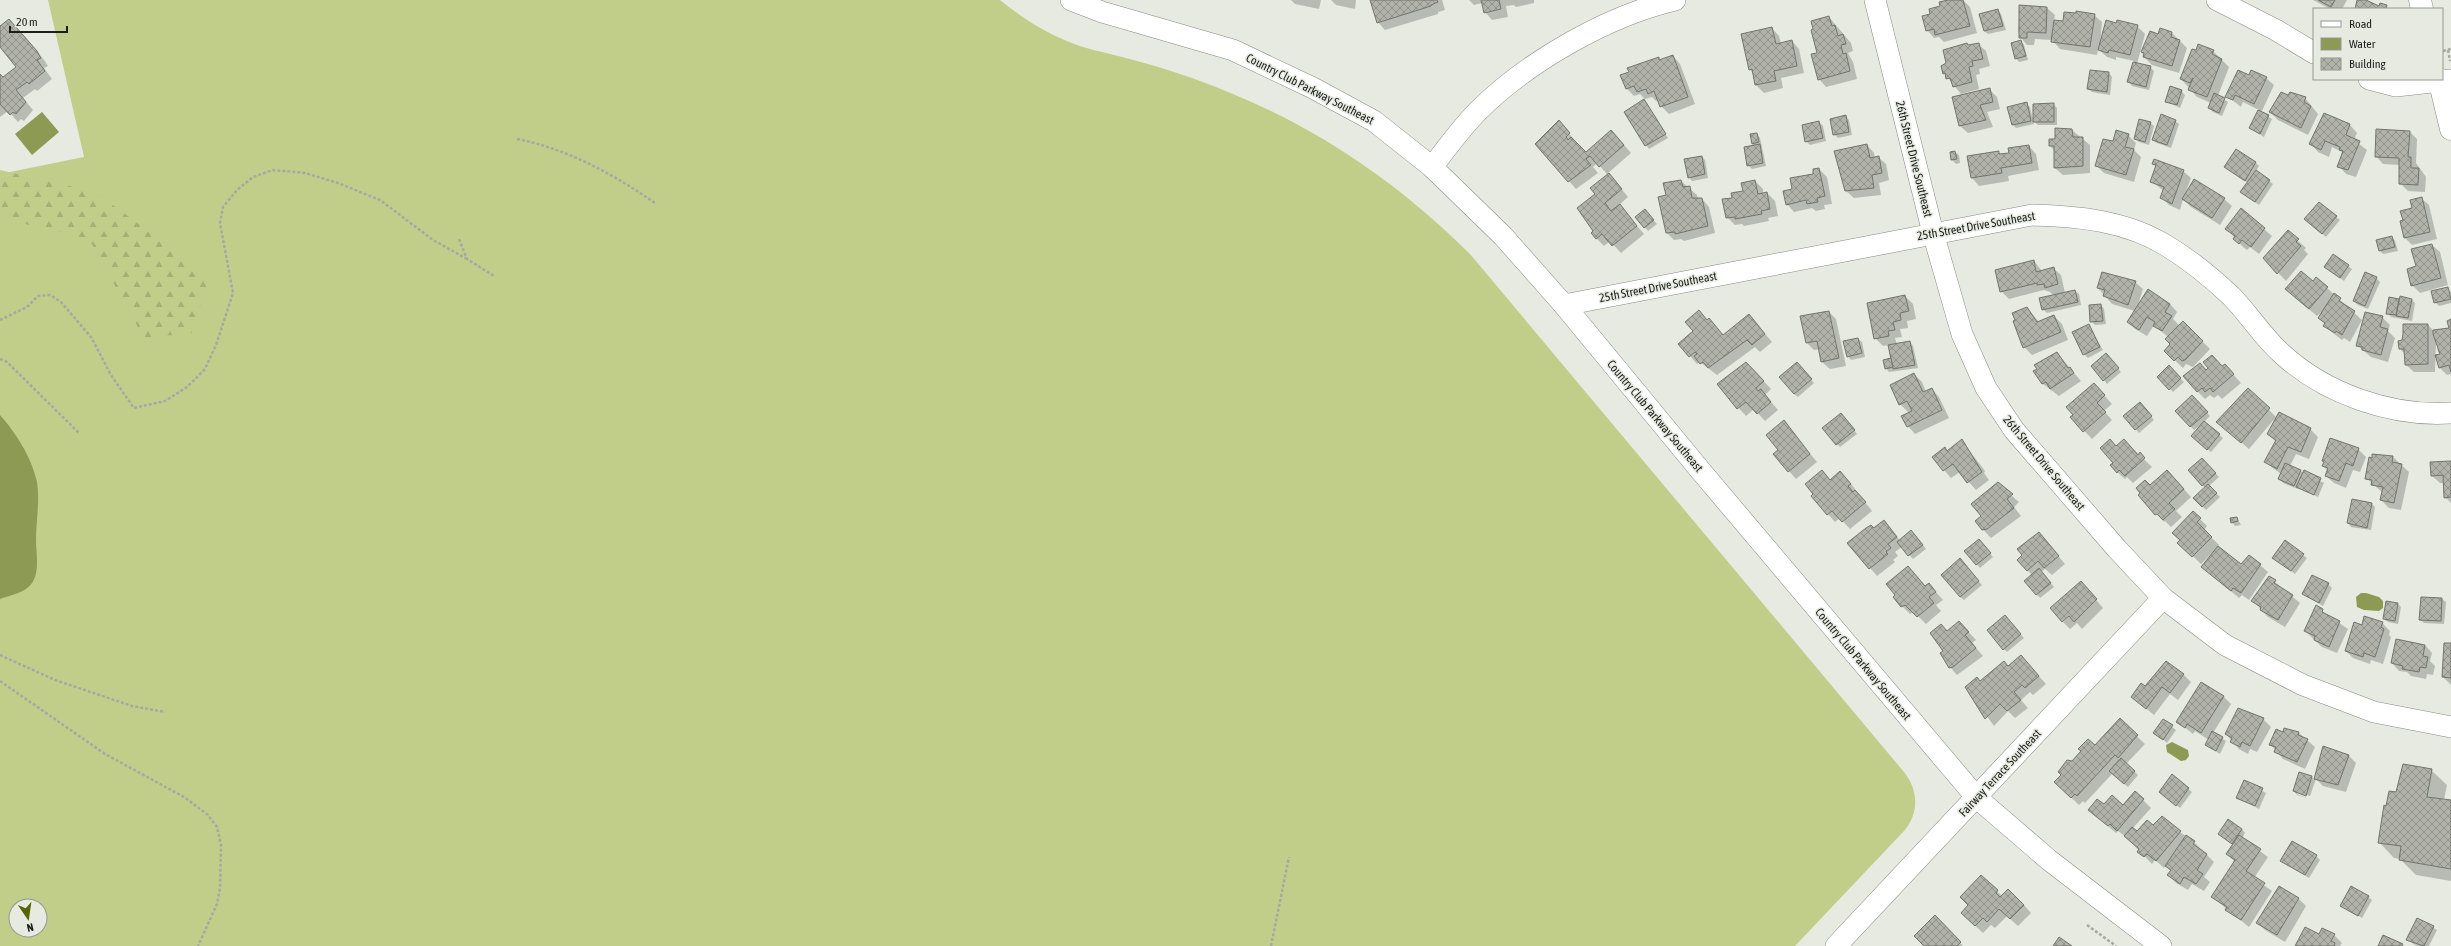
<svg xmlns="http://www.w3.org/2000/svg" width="2451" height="946" viewBox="0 0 2451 946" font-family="'Asap Condensed',sans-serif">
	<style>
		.grass { fill: #c0ce8a; fill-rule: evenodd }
		.forest { fill: url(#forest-firs) }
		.water { fill: #8d9a53 }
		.shadow { fill: #0003 }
		.building { fill: url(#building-cross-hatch); stroke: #73756d }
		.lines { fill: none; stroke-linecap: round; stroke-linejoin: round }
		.street-casing { stroke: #898b83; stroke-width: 22 }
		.secondary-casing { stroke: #898b83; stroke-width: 23 }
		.path { stroke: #a6a9a2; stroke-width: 2.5; stroke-dasharray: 3 2; stroke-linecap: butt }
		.street { stroke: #fff; stroke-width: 21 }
		.secondary { stroke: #fff; stroke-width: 22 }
		.labels { text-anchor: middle; stroke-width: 3; stroke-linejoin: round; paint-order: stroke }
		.street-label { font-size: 12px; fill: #1d1e1b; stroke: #e7eae1 }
	</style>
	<defs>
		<pattern id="forest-firs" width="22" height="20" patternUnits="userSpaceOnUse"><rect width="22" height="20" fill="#c0ce8a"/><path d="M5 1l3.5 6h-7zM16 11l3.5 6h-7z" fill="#a5b076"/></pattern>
		<pattern id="building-cross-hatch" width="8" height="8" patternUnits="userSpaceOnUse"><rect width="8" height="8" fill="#b1b3ab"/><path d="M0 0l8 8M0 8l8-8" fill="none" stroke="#8f918a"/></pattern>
	</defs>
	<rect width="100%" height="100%" fill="#e7eae1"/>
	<path class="grass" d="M 48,0 L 1000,0 C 1021,17 1042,31 1067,41 C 1085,49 1104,52 1122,57 C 1146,63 1169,70 1192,78 C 1301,117 1388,173 1470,254 L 1904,772 C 1919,791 1919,813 1904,831 L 1795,946 L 0,946 L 0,174 L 84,157 ZM 16,906 L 40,906 L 40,930 L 16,930 Z"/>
	<polygon class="forest" points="0,170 95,192 143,227 207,284 192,333 144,338 89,239 0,218"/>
	<g class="water">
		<polygon points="42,112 59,132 32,155 15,134"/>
		<path d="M 0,415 C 16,433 32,458 37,482 C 40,501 36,522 36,540 C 36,553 40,572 32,583 C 25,593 11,595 0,599 Z"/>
		<polygon points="2366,593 2379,597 2383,601 2383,608 2379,611 2364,610 2357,607 2356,597 2361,593"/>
		<polygon points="2172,742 2188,750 2189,756 2186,760 2181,761 2167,752 2166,745"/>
	</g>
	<g class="shadow">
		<polygon points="1291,0 1321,0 1319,9 1295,4"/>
		<polygon points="1331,0 1356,0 1355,9 1336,5"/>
		<polygon points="1371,0 1442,0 1445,10 1438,12 1438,14 1385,30 1378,22"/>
		<polygon points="1469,0 1534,0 1534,3 1516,7 1514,5 1506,6 1508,17 1492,20 1485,12 1482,3 1474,5"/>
		<polygon points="1957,0 1963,0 1970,7 1977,33 1944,42 1939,37 1934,38 1927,30 1931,15 1942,7"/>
		<polygon points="2313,0 2347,0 2342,9 2330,9"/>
		<polygon points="2020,6 2047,8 2055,15 2054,21 2063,22 2094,15 2102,22 2100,46 2117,24 2137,26 2145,34 2137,64 2150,67 2154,71 2149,90 2132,86 2129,82 2134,61 2116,57 2116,60 2107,57 2098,49 2097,55 2060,49 2052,40 2035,39 2034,45 2027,45 2020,37 2018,31"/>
		<polygon points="1998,10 2001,14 2006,30 1988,34 1984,31"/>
		<polygon points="1829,17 1851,43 1853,51 1848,53 1853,62 1857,79 1826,87 1819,79 1818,53"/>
		<polygon points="0,28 17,28 44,60 48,66 44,68 52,79 37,91 35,89 23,98 33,110 24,121 21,119 18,122 8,111 0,117 0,75 3,78 17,67 0,45"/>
		<polygon points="1772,28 1779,36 1781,44 1792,41 1799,49 1804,73 1781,78 1783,88 1764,93 1756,85 1754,74 1750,70"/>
		<polygon points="2161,29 2172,33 2187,48 2179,73 2152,65 2144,57 2142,52 2159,35"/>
		<polygon points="2021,41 2024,45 2028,60 2019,62 2016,58"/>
		<polygon points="1978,44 1986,51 1990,66 1979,69 1980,74 1976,75 1979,89 1961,94 1944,73 1947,63"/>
		<polygon points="2213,51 2229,67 2218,96 2228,102 2222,116 2213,112 2209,108 2211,103 2197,97 2181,79"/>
		<polygon points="1673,56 1680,64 1695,104 1669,114 1661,106 1659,100 1656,101 1652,97 1645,99 1640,94 1634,96 1626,88 1658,58 1661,61"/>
		<polygon points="2109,73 2112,77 2110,95 2092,92 2088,89"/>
		<polygon points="2249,76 2266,78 2274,85 2261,113 2272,119 2264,137 2250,128 2259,110 2243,102 2241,107 2227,96"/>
		<polygon points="1989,89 1997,97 2000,109 1987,112 1993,127 1968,133 1960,126"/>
		<polygon points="2181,91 2185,95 2180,108 2166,101"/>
		<polygon points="2289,97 2305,98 2318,114 2308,135 2278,120 2270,112"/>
		<polygon points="1644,101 1668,138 1649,149 1625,112"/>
		<polygon points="2026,104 2030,107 2033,121 2053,104 2057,108 2057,125 2038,125 2033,121 2034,124 2016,128 2013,125 2009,108"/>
		<polygon points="2324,114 2350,125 2357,133 2354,140 2367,150 2356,177 2346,174 2339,166 2342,152 2332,147 2329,157 2318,152 2311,144"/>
		<polygon points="1845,116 1849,120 1852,135 1838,138 1834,134"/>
		<polygon points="1559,121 1585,153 1619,139 1631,153 1607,174 1597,163 1593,167 1598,173 1576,189 1569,181"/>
		<polygon points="2175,121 2179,124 2171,148 2157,143 2153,140"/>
		<polygon points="1819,122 1823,126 1826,141 1810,145 1806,141"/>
		<polygon points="2150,123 2154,126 2149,145 2139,142 2135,139"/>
		<polygon points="2072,130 2090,145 2090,173 2063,175 2055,168 2055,151 2050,146"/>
		<polygon points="2410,132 2417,139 2416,163 2426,177 2425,192 2408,191 2400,183 2400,165 2383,164 2376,156"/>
		<polygon points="1757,134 1760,138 1766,166 1752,169 1748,165 1755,146 1752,143"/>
		<polygon points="2128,135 2136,143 2134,150 2141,157 2134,182 2104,173 2096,165 2113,143"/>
		<polygon points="1867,145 1874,153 1875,158 1878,157 1886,164 1889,180 1879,183 1881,195 1854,198 1846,191"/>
		<polygon points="2029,146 2036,154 2039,170 2008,176 2009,181 1979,186 1972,178 1968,157 1998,152 2001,155 2010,154"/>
		<polygon points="2236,150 2256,163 2259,166 2256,171 2273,184 2259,205 2241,192 2248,183 2225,167"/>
		<polygon points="1955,152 1959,155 1960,163 1956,164 1952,160 1951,153"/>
		<polygon points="1702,157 1705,160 1708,178 1692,181 1689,177"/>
		<polygon points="2153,164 2183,171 2191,178 2185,194 2224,199 2232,206 2220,225 2191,207 2183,199 2180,210 2169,205 2161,197 2164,191 2151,181 2156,167"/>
		<polygon points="1819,169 1827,177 1832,204 1824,205 1825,209 1816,211 1812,208 1794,212 1787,204 1793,190"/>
		<polygon points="1681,181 1697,195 1698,199 1702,199 1709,207 1715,233 1684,241 1681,239 1674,240 1667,233"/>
		<polygon points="1755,181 1763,189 1763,194 1767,193 1775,201 1778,216 1768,218 1769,221 1744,226 1742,224 1735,225 1727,217 1733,198 1744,192"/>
		<polygon points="1616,182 1628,197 1619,205 1644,234 1621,253 1610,241 1604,246 1596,238 1595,232 1578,208"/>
		<polygon points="2421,198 2429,205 2437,239 2412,245 2405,238 2413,209"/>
		<polygon points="2241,209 2272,236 2259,254 2250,247 2247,250 2242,246 2227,229"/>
		<polygon points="1648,214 1657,224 1648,231 1636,217"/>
		<polygon points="2336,217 2340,220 2326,237 2309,223"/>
		<polygon points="2288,232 2306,248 2304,250 2308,254 2286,281 2264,258"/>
		<polygon points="2392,237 2395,241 2398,251 2383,254 2380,251 2377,241"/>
		<polygon points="2432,245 2440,252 2448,285 2420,293 2412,285"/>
		<polygon points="2034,261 2042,271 2053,268 2061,275 2065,293 2075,291 2079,294 2081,305 2047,313 2043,309 2054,296 2050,292 2044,290 2009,299 2001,291"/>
		<polygon points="2348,266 2352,269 2344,281 2325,267"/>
		<polygon points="2376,278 2380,282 2368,309 2358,305 2354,301"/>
		<polygon points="2135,282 2143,289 2138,305 2148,290 2170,304 2177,312 2173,319 2180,326 2183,322 2210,349 2193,367 2186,364 2183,368 2165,351 2172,344 2168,337 2154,325 2147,336 2135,329 2128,321 2135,311 2112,304 2098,288"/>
		<polygon points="2313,282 2327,288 2362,320 2350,342 2344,338 2342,340 2324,326 2325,324 2319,318 2324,310 2317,316 2294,297"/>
		<polygon points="2447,288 2451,292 2451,303 2439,306 2435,302"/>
		<polygon points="1905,296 1913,304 1916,319 1907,321 1908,328 1900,329 1902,337 1895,338 1897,345 1910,342 1913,346 1918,368 1889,372 1886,368 1892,359 1889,345 1883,346 1875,338"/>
		<polygon points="2401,298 2412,300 2415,303 2412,321 2391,317 2388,313 2398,300 2400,302"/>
		<polygon points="2101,305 2104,309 2106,324 2095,325 2091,321"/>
		<polygon points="2027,308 2039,322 2054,316 2062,324 2068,340 2032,355 2024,347"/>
		<polygon points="1829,312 1836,319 1846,366 1830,369 1822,362 1820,349 1814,350 1807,343"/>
		<polygon points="2382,317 2390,325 2388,331 2395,338 2388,362 2371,357 2357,345"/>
		<polygon points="2451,320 2451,374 2447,375 2440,368 2441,354 2438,352 2436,341 2435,372 2414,372 2406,365 2406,355 2400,349 2403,341 2428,325 2434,331 2450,328"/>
		<polygon points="1708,321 1724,336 1756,323 1772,342 1760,352 1755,347 1717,375 1700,362 1697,364 1690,356"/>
		<polygon points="2088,325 2103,350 2088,358 2084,354"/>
		<polygon points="1858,339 1862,342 1865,357 1851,360 1848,356"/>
		<polygon points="2057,353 2081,381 2059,396 2043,384 2035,372"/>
		<polygon points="2110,358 2121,372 2107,384 2104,380"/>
		<polygon points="1801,367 1814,383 1798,397 1794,394"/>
		<polygon points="2169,367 2184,382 2173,392 2158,377"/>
		<polygon points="2222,367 2232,373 2241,383 2222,399 2218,395 2214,398 2210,395 2205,399 2197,391 2206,371"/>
		<polygon points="1754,371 1771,389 1765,395 1778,410 1765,421 1754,409 1746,416 1718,385"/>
		<polygon points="1914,374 1922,382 1926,392 1932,389 1939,397 1949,418 1915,434 1908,426 1909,413 1900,404"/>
		<polygon points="2248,389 2276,417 2249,449 2218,422"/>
		<polygon points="2101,392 2112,404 2104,411 2112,420 2092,439 2071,417"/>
		<polygon points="2196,400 2210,416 2204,422 2223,438 2211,452 2196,440 2201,425 2194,430 2177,411"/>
		<polygon points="2143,407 2154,420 2139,433 2125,416"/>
		<polygon points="1844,418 1857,434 1840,447 1837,444"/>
		<polygon points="1784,422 1817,462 1796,479 1789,471 1780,450"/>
		<polygon points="2310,429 2318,437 2309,459 2296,454 2290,466 2324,483 2318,497 2298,487 2298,489 2283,483 2279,479 2281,474 2265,462 2276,442 2268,434"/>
		<polygon points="2124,440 2152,467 2133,483 2127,477 2125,479 2117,472 2114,463 2116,447"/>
		<polygon points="1962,441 1985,471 1984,473 1989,480 1976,490 1960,472 1951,478 1944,470 1945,449 1948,452"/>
		<polygon points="2358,449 2366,457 2360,472 2353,470 2346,488 2334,483 2326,476 2328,471 2323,466 2323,461"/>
		<polygon points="2373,456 2393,457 2409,472 2401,510 2389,508 2381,500 2383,493 2366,478"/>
		<polygon points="2202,459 2219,477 2209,486 2220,497 2206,510 2194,498 2205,488 2189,470"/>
		<polygon points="2451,462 2451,503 2445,497 2445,483 2440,483 2432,476"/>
		<polygon points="1822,471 1831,481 1848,480 1872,511 1850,529 1840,518 1835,522 1812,496"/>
		<polygon points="2175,479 2191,497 2176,511 2182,517 2171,527 2165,521 2164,522 2139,495 2150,486"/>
		<polygon points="1998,484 2019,502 2014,507 2021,516 1991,538 1976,522 1983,517"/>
		<polygon points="2372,504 2375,507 2371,530 2351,527 2348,523"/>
		<polygon points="2193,512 2207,526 2204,530 2219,545 2218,546 2241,565 2260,565 2268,572 2249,600 2242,595 2239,598 2202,567 2213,552 2201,564 2178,542"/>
		<polygon points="2237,518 2241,525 2235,526 2232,522"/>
		<polygon points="1883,521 1900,540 1915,535 1926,549 1913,559 1902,547 1895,552 1898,556 1893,560 1895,562 1877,576 1849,543"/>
		<polygon points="2046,541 2065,564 2052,575 2045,569 2041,572 2054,587 2040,598 2025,581 2032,575 2027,570"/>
		<polygon points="1982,544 1993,557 1980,568 1966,551"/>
		<polygon points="2303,555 2307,558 2295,574 2277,561"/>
		<polygon points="1963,563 1982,585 1964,600 1960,597"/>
		<polygon points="1908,567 1926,587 1929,584 1943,600 1936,605 1941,611 1926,624 1914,612 1910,614 1902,606"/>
		<polygon points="2269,577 2300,603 2285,627 2268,617 2253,601"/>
		<polygon points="2328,584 2332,588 2323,606 2304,594"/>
		<polygon points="2088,590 2103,608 2082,629 2077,623 2070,629 2063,622 2073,613"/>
		<polygon points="2422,598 2442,599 2446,602 2444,624 2424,623 2420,620"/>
		<polygon points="2387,602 2398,604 2401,607 2398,624 2388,622 2384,619"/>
		<polygon points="2316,607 2348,629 2337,653 2322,647 2305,631"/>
		<polygon points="2008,620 2024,638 2007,652 2004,649"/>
		<polygon points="1959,622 1976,640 1972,643 1983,656 1957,675 1950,667 1944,651 1941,625 1948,632"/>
		<polygon points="2382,623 2390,631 2389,635 2391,637 2383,664 2371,660 2370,664 2353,658 2346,651 2362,626"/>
		<polygon points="2451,644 2451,685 2443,677"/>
		<polygon points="2425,645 2432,653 2430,661 2435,666 2433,675 2427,674 2426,679 2411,676 2407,672 2399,671 2392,663"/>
		<polygon points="2021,656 2046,684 2033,695 2030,692 2021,700 2028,708 2015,718 2008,711 1994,726 1966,687 1980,682 2008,667"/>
		<polygon points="2183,674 2191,682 2178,700 2170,694 2154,715 2132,697 2145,687"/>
		<polygon points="2223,696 2231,704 2213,733 2226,741 2220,754 2206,745 2209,740 2195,731 2193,734 2178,722"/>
		<polygon points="2263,719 2271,727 2257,752 2250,749 2248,754 2239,749 2226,734"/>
		<polygon points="2120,720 2145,744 2126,764 2138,775 2128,787 2112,774 2085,803 2083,801 2079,805 2063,790 2072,762 2082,751 2095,746"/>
		<polygon points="2163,720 2176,730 2167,743 2155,733"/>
		<polygon points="2283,733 2299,733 2315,747 2305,769 2283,759 2271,745"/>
		<polygon points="2324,747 2348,755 2356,763 2346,792 2323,786 2316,779 2310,796 2297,792 2297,794 2309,799 2297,795 2294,791 2312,777 2314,780"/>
		<polygon points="2431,770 2447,785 2444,800 2451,801 2451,881 2416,875 2400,859 2394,858 2379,842 2387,807 2397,793"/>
		<polygon points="2172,776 2192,792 2180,808 2163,795"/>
		<polygon points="2245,781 2266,793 2259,809 2238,797"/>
		<polygon points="2143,800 2151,808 2133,828 2138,832 2154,827 2180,832 2194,842 2214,862 2204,877 2210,882 2204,891 2192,884 2188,890 2176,883 2169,875 2171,871 2166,866 2164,868 2155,860 2152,864 2126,837 2118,831 2116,833 2097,817 2104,806 2123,806"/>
		<polygon points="2242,829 2245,833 2242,838 2268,857 2254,878 2272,891 2249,927 2212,897 2235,862 2227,854 2234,845 2219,834"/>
		<polygon points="2316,856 2320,860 2309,878 2281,861"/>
		<polygon points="1981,876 2002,896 2024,905 2031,913 2018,926 2007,916 1995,928 1991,925 1983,933 1970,921 1969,905"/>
		<polygon points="2279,887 2299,899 2306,906 2285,942 2265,930 2258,923"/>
		<polygon points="2368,897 2372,900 2362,918 2342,906"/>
		<polygon points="2418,919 2437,930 2429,946 2417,946 2407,940"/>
		<polygon points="1942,924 1963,946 1925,946"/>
		<polygon points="2334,935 2342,943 2340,946 2296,946 2320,936"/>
	</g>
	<g class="building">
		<polygon points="1370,0 1437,0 1438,2 1431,5 1431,6 1377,23"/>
		<polygon points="1481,0 1499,0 1501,9 1484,13"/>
		<polygon points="1948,0 1963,0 1970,26 1935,35 1934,29 1926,31 1922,16 1930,14 1929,9 1940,6 1939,2"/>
		<polygon points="2318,0 2335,0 2331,7"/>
		<polygon points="2357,0 2366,0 2379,6 2380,3 2387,5 2386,9 2355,9"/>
		<polygon points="2019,5 2047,7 2046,33 2027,32 2027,38 2019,38"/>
		<polygon points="1998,9 2003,26 1984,31 1979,14"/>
		<polygon points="2076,11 2095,14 2090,47 2051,42 2054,20 2063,21 2064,12 2076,13"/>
		<polygon points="1829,16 1832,26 1835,25 1838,36 1843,34 1846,44 1841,45 1843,54 1846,53 1850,71 1818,80 1811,54 1817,53 1811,30 1813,29 1811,21"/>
		<polygon points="9,19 37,51 41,58 37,60 45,71 29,84 27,82 16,90 26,102 16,114 13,112 10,115 0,104 0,74 3,77 16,67 0,47 0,26"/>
		<polygon points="2106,20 2116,23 2117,20 2138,25 2130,55 2109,50 2108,53 2098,50"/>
		<polygon points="1772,27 1776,44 1792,40 1797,66 1774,71 1776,81 1755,85 1752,69 1749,70 1741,34"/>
		<polygon points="2160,28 2172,32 2171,37 2180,40 2172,66 2143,57 2144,53 2141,52 2150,31 2158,34"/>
		<polygon points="2021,40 2026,56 2015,59 2011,43"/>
		<polygon points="1967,43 1968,45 1979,43 1983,59 1972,61 1973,66 1969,67 1972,82 1953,87 1950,78 1946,79 1945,73 1943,74 1941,66 1946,63 1943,50"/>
		<polygon points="2198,44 2214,50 2212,54 2222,59 2207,97 2188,90 2193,78 2190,83 2180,79 2192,49 2196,50"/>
		<polygon points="1673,55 1688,97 1660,107 1654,91 1648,94 1646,89 1637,92 1634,86 1626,89 1620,75 1629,72 1627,68 1659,57 1659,60"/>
		<polygon points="2133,62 2151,66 2146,87 2127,82"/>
		<polygon points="2090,70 2109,72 2107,92 2087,89"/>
		<polygon points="2238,70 2249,75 2251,70 2267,77 2254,104 2235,95 2233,100 2225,97"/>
		<polygon points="2170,86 2182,90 2177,105 2165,102"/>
		<polygon points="1990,88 1993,102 1980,105 1986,120 1959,126 1952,97"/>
		<polygon points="2281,92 2288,95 2290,92 2306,97 2304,102 2311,106 2301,128 2269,112"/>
		<polygon points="2214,93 2225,98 2219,113 2208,108"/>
		<polygon points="1644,99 1666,134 1645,146 1624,112"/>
		<polygon points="2027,102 2031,121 2012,125 2007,107"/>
		<polygon points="2054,103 2054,122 2033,122 2033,104"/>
		<polygon points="2258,110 2269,115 2260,134 2249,128"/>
		<polygon points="2324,113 2350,124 2346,135 2360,141 2348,170 2337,167 2343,151 2339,150 2340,147 2325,141 2321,150 2309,144"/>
		<polygon points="2161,114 2176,120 2167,145 2152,140"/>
		<polygon points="1846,115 1849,132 1833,135 1830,119"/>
		<polygon points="2139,119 2151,122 2145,142 2134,139"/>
		<polygon points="1559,120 1570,133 1566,137 1568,140 1571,137 1586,152 1611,130 1624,145 1599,167 1590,156 1586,159 1591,165 1568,182 1535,144"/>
		<polygon points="1819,121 1823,138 1805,142 1802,125"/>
		<polygon points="2055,128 2072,129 2073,137 2083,137 2083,166 2054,168 2054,146 2049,146 2049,139 2055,139"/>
		<polygon points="2376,129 2410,131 2408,157 2411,157 2411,168 2419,168 2418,185 2399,184 2399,158 2375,157"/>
		<polygon points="2116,130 2129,134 2125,147 2134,149 2126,175 2095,166 2103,139 2113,141"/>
		<polygon points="1757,133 1759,142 1752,144 1750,134"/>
		<polygon points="1760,144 1763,163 1747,166 1744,147"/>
		<polygon points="1867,144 1870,158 1879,156 1882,173 1872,175 1874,188 1845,191 1834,151"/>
		<polygon points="2029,145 2032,163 2001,168 2002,173 1971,178 1967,156 1999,151 1999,154 2009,153 2008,148"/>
		<polygon points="2236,149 2256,162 2245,181 2224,167"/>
		<polygon points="1955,151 1957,159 1951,160 1950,152"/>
		<polygon points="1702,156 1705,174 1688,178 1684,159"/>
		<polygon points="2154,159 2184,170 2172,204 2160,198 2164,187 2150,182 2156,165 2152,164"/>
		<polygon points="1819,168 1825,196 1817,198 1818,202 1807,204 1806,200 1786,205 1783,191 1792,189 1790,178 1813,174 1813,169"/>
		<polygon points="2256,170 2270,180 2255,202 2240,192"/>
		<polygon points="1609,173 1622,189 1605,203 1611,211 1620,204 1637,226 1612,246 1602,234 1596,239 1591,233 1593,231 1577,208 1595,194 1590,188"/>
		<polygon points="2194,179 2225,198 2212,218 2182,199"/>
		<polygon points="1681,180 1683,187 1690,186 1692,198 1702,198 1708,226 1675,234 1675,232 1666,233 1658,197 1666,195 1663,183"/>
		<polygon points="1755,180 1758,194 1767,192 1770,209 1761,211 1762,214 1735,219 1735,217 1726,218 1722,199 1732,198 1731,193 1743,191 1741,183"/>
		<polygon points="2422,197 2430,232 2404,238 2400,221 2403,220 2400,211 2412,208 2410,200"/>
		<polygon points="2319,202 2337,216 2322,234 2304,219"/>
		<polygon points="2241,208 2265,228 2251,247 2242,240 2239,244 2233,239 2235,236 2225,229"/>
		<polygon points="1645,209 1654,220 1644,228 1635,217"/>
		<polygon points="2288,230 2299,239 2296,242 2301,246 2277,274 2263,258"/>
		<polygon points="2392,236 2395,247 2379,251 2376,240"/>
		<polygon points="2432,244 2441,278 2411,286 2407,269 2416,266 2411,249"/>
		<polygon points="2333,254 2349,265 2340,278 2324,267"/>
		<polygon points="2034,260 2036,272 2054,267 2058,284 2045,288 2044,284 2037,285 2037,283 2000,292 1995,270"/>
		<polygon points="2301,271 2313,281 2316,277 2328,287 2309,309 2285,289"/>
		<polygon points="2102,272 2136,281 2128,305 2103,296 2105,290 2097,288"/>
		<polygon points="2365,272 2377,277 2365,306 2353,301"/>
		<polygon points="2448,287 2451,299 2434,303 2431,291"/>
		<polygon points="2148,289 2170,304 2165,312 2172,316 2162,331 2153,326 2155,322 2147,317 2139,330 2127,322"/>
		<polygon points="2075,290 2078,302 2042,310 2039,298"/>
		<polygon points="2334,293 2341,298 2339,301 2355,311 2342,335 2336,331 2335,333 2323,326 2325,323 2318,318"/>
		<polygon points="1905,295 1909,311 1900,313 1901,320 1893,322 1895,330 1888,331 1889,336 1874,339 1867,303"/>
		<polygon points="2400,296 2412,299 2408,318 2396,316"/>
		<polygon points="2389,297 2399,299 2396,315 2386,314"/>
		<polygon points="2101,304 2103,321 2090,322 2089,305"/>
		<polygon points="2027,307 2037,322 2054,315 2061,332 2023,348 2013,321 2015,320 2012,313"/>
		<polygon points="1699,310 1707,320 1709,318 1723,335 1749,314 1765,334 1752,345 1747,340 1708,368 1703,362 1700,364 1694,356 1697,354 1695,352 1689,357 1678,344 1693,331 1685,322"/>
		<polygon points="1829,311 1839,358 1821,362 1817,341 1806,343 1800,316"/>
		<polygon points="2365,312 2383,316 2380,327 2388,329 2381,355 2362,350 2362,347 2356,346"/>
		<polygon points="2451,319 2451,372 2449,365 2439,368 2435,355 2440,354 2433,334 2433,330 2449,328 2447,321"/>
		<polygon points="2183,321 2203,341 2185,360 2182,361 2178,357 2174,361 2164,351 2170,344 2165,339"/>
		<polygon points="2089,324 2100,347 2083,355 2072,332"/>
		<polygon points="2403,324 2428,324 2428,364 2405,365 2404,349 2399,349 2398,341 2402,340 2403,334"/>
		<polygon points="1858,338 1862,353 1847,357 1843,341"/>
		<polygon points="1910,341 1915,365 1893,369 1888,345"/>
		<polygon points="2057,352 2068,368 2070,367 2074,373 2050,389 2046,382 2042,384 2033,371 2037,369 2034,365"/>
		<polygon points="2106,353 2119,368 2103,381 2091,366"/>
		<polygon points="2212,355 2222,366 2225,364 2234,374 2213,392 2210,388 2205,392 2202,388 2197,392 2183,376 2200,363 2206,370 2208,368 2203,362"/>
		<polygon points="1891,358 1893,367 1885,369 1883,360"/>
		<polygon points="1746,362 1764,381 1756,388 1758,391 1761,389 1771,402 1757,414 1746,402 1737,409 1717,384"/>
		<polygon points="1797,362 1812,379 1794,394 1779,377"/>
		<polygon points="2169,365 2181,378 2169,390 2157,377"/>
		<polygon points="1914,373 1923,392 1932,388 1942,410 1907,427 1901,416 1912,411 1907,401 1899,405 1890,385"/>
		<polygon points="2094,383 2105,395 2097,403 2106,412 2083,432 2070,417 2073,415 2066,407"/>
		<polygon points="2248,388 2270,408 2241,443 2216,422"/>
		<polygon points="2192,395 2208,412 2190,427 2175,411"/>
		<polygon points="2140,402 2152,416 2135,430 2123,416"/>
		<polygon points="2279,412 2311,428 2301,452 2288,447 2277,469 2264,462 2276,440 2267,434"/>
		<polygon points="1841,413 1855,430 1836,445 1822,428"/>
		<polygon points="1784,420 1810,454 1788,472 1773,454 1778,450 1766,435"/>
		<polygon points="2204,421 2220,434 2207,450 2191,436"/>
		<polygon points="2330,438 2359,448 2353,466 2346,463 2339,481 2325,476 2328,468 2322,466 2324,462 2322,461"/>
		<polygon points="1962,439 1982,472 1967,483 1953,464 1943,471 1932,457 1945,447 1947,451"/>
		<polygon points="2110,439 2116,446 2124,439 2138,455 2140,452 2145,458 2125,476 2119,470 2117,473 2110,465 2113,463 2100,448"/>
		<polygon points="2372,454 2393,456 2392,462 2402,464 2394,503 2380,500 2383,487 2371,485 2372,480 2365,479 2369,457 2372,458"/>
		<polygon points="2202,458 2216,473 2202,486 2188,470"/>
		<polygon points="2451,461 2451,497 2444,498 2443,475 2431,476 2430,462"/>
		<polygon points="2285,463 2301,470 2294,486 2278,479"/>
		<polygon points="1822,470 1830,480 1840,471 1851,484 1848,486 1853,492 1855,490 1866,502 1842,522 1832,511 1827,515 1811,496 1813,494 1805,484"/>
		<polygon points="2167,470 2184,489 2169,503 2175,509 2163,520 2157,514 2155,515 2138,495 2140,493 2136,488 2145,480 2150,485"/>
		<polygon points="2304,470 2321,478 2314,495 2296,487"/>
		<polygon points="1998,482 2013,494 2007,499 2014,508 1987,529 1982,530 1975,521 1981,516 1971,504"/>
		<polygon points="2208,484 2217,493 2202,507 2193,498"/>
		<polygon points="2352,499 2372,503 2367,528 2347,523"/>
		<polygon points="2193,511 2201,518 2197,522 2212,537 2192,557 2177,543 2180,540 2172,533"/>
		<polygon points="2237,517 2238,521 2231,523 2230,518"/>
		<polygon points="1884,520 1897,537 1888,544 1891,548 1886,552 1888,554 1869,569 1847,543 1866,528 1871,525 1874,528"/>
		<polygon points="1911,530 1923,545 1908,556 1897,542"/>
		<polygon points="2039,532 2059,556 2044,568 2038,561 2027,571 2017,560 2022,555 2017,549"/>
		<polygon points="1979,539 1991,553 1976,565 1964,551"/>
		<polygon points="2285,540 2304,554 2291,571 2272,558"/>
		<polygon points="2218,546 2241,564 2249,555 2261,564 2241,593 2233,588 2231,591 2201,567"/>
		<polygon points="1960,558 1979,581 1960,597 1941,575"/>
		<polygon points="1908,566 1925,586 1929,583 1936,592 1929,597 1934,603 1917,617 1905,605 1901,607 1893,597 1895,595 1886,584"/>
		<polygon points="2039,568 2051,583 2036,595 2024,581"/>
		<polygon points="2312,575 2329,583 2319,603 2302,594"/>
		<polygon points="2269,576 2276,580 2274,583 2293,595 2278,620 2260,610 2261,607 2251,601"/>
		<polygon points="2081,581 2097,599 2074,622 2069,616 2062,622 2050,608"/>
		<polygon points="2421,597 2442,598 2441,621 2419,620"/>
		<polygon points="2386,601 2398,603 2395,621 2383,619"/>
		<polygon points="2316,605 2323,609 2322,612 2340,621 2329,647 2314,640 2315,636 2304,631"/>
		<polygon points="2005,615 2021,634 2003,650 1987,630"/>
		<polygon points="2364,616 2383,622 2381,627 2384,629 2375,657 2364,653 2363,657 2345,651 2354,622 2362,625"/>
		<polygon points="1959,621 1969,632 1965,635 1976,648 1953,667 1949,668 1940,653 1943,651 1930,633 1941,624 1947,631"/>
		<polygon points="2396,639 2425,645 2423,656 2428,657 2426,668 2420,667 2419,672 2402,669 2403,666 2391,663"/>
		<polygon points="2444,643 2451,643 2451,678 2442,677"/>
		<polygon points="2021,655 2039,676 2025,688 2022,685 2014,692 2021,700 2007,711 2000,704 1985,719 1965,687 1977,677 1980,681 2004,661 2008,666"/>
		<polygon points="2166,661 2184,674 2170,693 2162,687 2146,709 2131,697 2141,683 2145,686"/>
		<polygon points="2201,682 2224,696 2201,733 2187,724 2185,728 2176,722"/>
		<polygon points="2238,708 2264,718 2250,746 2242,742 2240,747 2230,742 2232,738 2225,734"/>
		<polygon points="2120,718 2138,735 2118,758 2115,755 2077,796 2075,794 2071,798 2054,782 2061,775 2058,772 2067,760 2072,761 2081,751 2078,749 2088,739 2095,745"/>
		<polygon points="2163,719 2173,725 2163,740 2153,733"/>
		<polygon points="2284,728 2299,732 2298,735 2308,739 2297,762 2274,752 2276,747 2269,745 2276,729 2283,732"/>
		<polygon points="2212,731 2223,737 2216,751 2205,745"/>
		<polygon points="2323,746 2349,755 2338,785 2314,779"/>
		<polygon points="2121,758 2135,771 2124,784 2109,771"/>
		<polygon points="2403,764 2432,769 2427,797 2451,800 2451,869 2399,860 2401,846 2378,843 2384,805 2386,806 2389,791 2396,792"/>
		<polygon points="2299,772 2312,776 2306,796 2293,791"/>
		<polygon points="2172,774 2189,788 2176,806 2159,792"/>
		<polygon points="2244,780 2263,788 2255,806 2236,798"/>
		<polygon points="2135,791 2144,799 2117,831 2110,824 2108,826 2088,810 2097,799 2104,804 2112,795 2123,805"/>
		<polygon points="2162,816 2181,831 2156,861 2147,854 2144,857 2137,852 2139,849 2124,836 2132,827 2137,831 2147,820 2153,825"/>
		<polygon points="2228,819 2242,829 2232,844 2218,834"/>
		<polygon points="2186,835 2195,841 2193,844 2207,854 2197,870 2203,874 2196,884 2184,877 2180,884 2167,875 2171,870 2165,866"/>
		<polygon points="2239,835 2261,849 2246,871 2265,883 2241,920 2225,910 2227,907 2211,897 2235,860 2226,854"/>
		<polygon points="2292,841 2317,855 2305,875 2280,861"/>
		<polygon points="1981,875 1998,890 1996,893 2000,897 2008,889 2024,905 2010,919 1999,909 1987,922 1983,918 1975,926 1961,913 1968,905 1960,897"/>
		<polygon points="2279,886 2299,898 2277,935 2256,923"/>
		<polygon points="2351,886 2369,896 2358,916 2340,906"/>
		<polygon points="1935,915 1961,942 1957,946 1924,946 1914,936"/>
		<polygon points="2417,918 2434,926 2424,946 2406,940"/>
		<polygon points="2305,927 2319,934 2322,928 2335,934 2331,941 2335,943 2334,946 2295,946"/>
		<polygon points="2383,935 2403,944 2402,946 2378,946"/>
		<polygon points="2059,937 2072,946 2053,946"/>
	</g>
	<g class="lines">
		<g class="street-casing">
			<g id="street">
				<polyline points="1071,0 1102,12 1233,50 1313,88 1374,121 1432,167 1503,236 1564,305 1700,470 1977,798 2049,860 2161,946"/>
				<polyline points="1875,0 1933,233 1962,334 1986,388 2014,430 2117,549 2163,598 2225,645 2303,685 2374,712 2451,727"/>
				<polyline points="2217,0 2276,30 2314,53"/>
				<polyline points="2369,79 2396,86 2451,80"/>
				<path d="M 1432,167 C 1447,148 1461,128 1478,111 C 1527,62 1607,16 1675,0"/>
				<path d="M 1564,305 L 2032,215 C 2078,216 2127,221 2167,246 C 2190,260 2211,277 2231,296 C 2249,314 2262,336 2281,353 C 2325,394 2392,417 2451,413"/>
				<polyline points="1836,946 2163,598"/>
			</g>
		</g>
		<g class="secondary-casing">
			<g id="secondary">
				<polyline points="2420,0 2422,9"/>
				<polyline points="2439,79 2451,129"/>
			</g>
		</g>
		<g class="path">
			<polyline points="2448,50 2450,61"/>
			<polyline points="2443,51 2451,49"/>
			<path d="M 517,139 C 568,149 613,174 655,203"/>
			<polyline points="459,239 467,259 494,276"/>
			<polyline points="0,320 27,307 38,296 50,295 61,302 91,337 111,375 134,408 165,401 187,387 205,369 216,345 233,293 220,223 223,207 237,190 253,177 273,170 305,173 338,183 380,200 433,240 467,259"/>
			<polyline points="0,359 7,362 80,434"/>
			<polyline points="0,655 55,680 132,706 165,712"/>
			<polyline points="0,681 105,754 184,797 208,815 217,827 221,845 220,888 217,904 198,946"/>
			<polyline points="2087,925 2116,946"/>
			<polyline points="1271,946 1289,857"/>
		</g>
		<use href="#street" class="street"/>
		<use href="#secondary" class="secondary"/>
	</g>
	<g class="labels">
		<g class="street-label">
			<text transform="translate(1310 89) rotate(27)" y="4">Country Club Parkway Southeast</text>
			<text transform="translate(1914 159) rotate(76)" y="4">26th Street Drive Southeast</text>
			<text transform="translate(1976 226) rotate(-10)" y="4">25th Street Drive Southeast</text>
			<text transform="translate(1658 287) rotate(-11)" y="4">25th Street Drive Southeast</text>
			<text transform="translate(1655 416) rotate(50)" y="4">Country Club Parkway Southeast</text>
			<text transform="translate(2044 463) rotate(50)" y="4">26th Street Drive Southeast</text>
			<text transform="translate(1863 664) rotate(50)" y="4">Country Club Parkway Southeast</text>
			<text transform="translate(2000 773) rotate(-47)" y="4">Fairway Terrace Southeast</text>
		</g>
	</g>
	<rect x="2313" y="8" width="130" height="72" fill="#e7eae1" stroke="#969892"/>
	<rect x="2321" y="21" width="20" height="6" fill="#ffffff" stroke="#969892"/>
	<text x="2349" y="28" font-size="12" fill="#1d1e1b">Road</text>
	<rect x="2321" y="38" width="20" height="12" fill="#8d9a53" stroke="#969892"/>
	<text x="2349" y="48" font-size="12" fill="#1d1e1b">Water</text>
	<rect x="2321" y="58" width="20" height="12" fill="url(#building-cross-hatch)" stroke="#969892"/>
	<text x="2349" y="68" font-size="12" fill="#1d1e1b">Building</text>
	<g transform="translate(28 918) rotate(167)"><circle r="19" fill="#e7eae1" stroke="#969892"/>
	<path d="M0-3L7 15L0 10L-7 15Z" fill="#576305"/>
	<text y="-6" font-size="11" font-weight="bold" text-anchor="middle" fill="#1d1e1b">N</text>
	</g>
	<path d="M10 26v6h57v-6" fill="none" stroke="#1d1e1b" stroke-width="2"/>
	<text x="16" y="26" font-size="12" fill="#1d1e1b" stroke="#e7eae1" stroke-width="3" paint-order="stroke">20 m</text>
</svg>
